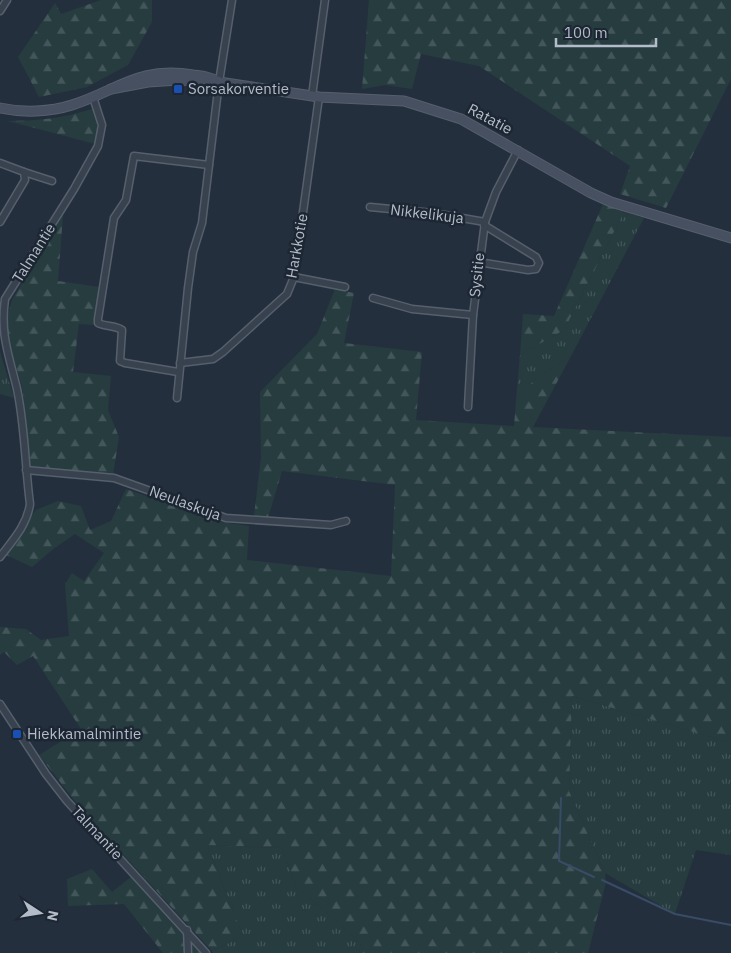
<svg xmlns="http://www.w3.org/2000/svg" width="731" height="953" viewBox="0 0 731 953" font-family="'IBM Plex Sans',sans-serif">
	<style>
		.grass { fill: url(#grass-tufts) }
		.forest { fill: url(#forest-firs) }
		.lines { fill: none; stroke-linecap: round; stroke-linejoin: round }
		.stream { stroke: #394c67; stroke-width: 2 }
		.street-casing { stroke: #565f6c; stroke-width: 9 }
		.secondary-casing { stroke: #565f6c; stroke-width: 11 }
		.street { stroke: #38414e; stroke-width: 6 }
		.secondary { stroke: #465061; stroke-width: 9 }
		.transit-dot { fill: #1a4fb4; stroke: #1d2633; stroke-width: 2 }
		.labels { text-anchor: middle; stroke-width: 5; stroke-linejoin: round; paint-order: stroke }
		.poi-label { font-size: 15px; fill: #b4bcc9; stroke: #1d2633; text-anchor: start }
		.street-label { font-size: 15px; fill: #b4bcc9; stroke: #1d2633 }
	</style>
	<defs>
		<pattern id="grass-tufts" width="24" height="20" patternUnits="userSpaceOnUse" patternTransform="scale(1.25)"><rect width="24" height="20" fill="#263c3f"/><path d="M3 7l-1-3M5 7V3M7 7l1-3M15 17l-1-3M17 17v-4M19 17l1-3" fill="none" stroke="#435659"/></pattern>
		<pattern id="forest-firs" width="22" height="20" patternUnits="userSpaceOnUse" patternTransform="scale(1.25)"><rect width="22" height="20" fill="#263c3f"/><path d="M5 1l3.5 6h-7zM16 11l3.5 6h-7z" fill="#435659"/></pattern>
	</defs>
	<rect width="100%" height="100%" fill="#242f3e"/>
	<g class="grass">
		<polygon points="624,212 644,218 571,356 535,379 516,401 520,355 564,330"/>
		<polygon points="0,351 1,355 14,398 0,394"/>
		<polygon points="572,696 731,743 731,855 696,850 675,914 605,873 569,791"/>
		<polygon points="207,845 282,848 296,886 361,943 359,953 213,953 212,951 243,936"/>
	</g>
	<g class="forest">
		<polygon points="101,0 152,0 152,22 128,65 87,87 39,97 18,57 55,3 61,14"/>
		<polygon points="369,0 731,0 731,79 666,208 620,194 630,166 479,66 421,54 412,89 385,85 362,89"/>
		<path d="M 92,109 L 98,122 L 95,144 L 8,121 C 37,121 64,118 92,109 Z"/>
		<polygon points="603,204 624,212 564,330 520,355 523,314 554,316"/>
		<path d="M 63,215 L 58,281 L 100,287 L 94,325 L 79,324 L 73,372 L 111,376 L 108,410 L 119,437 L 113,475 L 30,466 C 28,442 26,417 23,393 C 17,358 0,338 12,300 Z"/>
		<polygon points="335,289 354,293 344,343 422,352 416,420 514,426 516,401 535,379 571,356 533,427 731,437 731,743 572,696 569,791 605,873 606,882 588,953 359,953 361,943 296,886 282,848 207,845 243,936 212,951 82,810 39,755 81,729 33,656 17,665 4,652 0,655 0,627 26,629 41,640 69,636 65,584 72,573 84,581 104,553 75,534 52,550 32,567 4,554 36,510 58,501 81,506 90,530 111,521 126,489 220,522 249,526 247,560 391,576 395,485 282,471 268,518 254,516 261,457 260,392 317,334"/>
		<polygon points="92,869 112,892 131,877 202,953 163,953 124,904 68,906 67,879"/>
	</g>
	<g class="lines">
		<g class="stream">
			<polyline points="561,798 559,861 594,877"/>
			<polyline points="602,880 675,914 731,925"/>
		</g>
		<g class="street-casing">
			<g id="street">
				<polyline points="0,11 7,0"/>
				<polyline points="312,96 325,0"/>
				<polyline points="0,163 24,172 25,180 0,222"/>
				<polyline points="24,172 52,181"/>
				<polyline points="370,207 433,213 485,222"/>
				<polyline points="478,262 528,270 536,269 539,263 536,257 484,225"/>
				<polyline points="294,277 345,287"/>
				<polyline points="373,298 412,309 473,315"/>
				<polyline points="180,363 213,359 223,352 287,294 294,277 319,97"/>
				<path d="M 178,372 L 125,363 L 120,361 L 122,330 C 115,325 106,327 98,323 L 98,319 L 114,218 L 126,200 L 134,156 L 209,165"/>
				<polyline points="177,398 188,288 193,252 202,223 219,82 232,0"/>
				<polyline points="468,407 473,315 485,222 496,192 518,150"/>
				<polyline points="26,470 114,478 226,518 331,525 346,521"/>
				<path d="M 0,557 C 13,540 27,525 30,504 C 25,466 25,426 17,389 C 9,355 0,335 5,299 L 74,189 L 98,146 L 102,125 L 93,97"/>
				<polyline points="0,704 46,774 67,801 206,953"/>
				<polyline points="187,930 188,953"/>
			</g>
		</g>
		<g class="secondary-casing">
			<g id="secondary">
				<polyline points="111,89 148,82 179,80 219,82 319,97 404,101 461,119 591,193 611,202 731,238"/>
				<path d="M 0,108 C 23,113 50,112 72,105 C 119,90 138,66 193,75 C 202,76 211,77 219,82"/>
			</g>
		</g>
		<use href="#street" class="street"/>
		<use href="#secondary" class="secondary"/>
	</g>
	<g class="transit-dot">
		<rect x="173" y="84" width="10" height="10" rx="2.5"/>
		<rect x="12" y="729" width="10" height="10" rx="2.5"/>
	</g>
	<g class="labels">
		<g class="poi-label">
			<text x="188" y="94">Sorsakorventie</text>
			<text x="27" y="739">Hiekkamalmintie</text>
		</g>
		<g class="street-label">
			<text transform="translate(490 119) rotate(28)" y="5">Ratatie</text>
			<text transform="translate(427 214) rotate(7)" y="5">Nikkelikuja</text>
			<text transform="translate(297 246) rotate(-80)" y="5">Harkkotie</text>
			<text transform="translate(34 253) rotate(-58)" y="5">Talmantie</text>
			<text transform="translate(477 275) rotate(-84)" y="5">Sysitie</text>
			<text transform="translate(185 503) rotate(20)" y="5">Neulaskuja</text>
			<text transform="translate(97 833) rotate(47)" y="5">Talmantie</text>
		</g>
	</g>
	<g transform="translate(40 913) rotate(102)" stroke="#1d2633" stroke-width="4" paint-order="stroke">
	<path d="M0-4L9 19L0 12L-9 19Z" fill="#b4bcc9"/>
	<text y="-8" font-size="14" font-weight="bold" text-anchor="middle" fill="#b4bcc9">N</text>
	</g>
	<path d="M556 38v8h100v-8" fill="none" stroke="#b4bcc9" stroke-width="2.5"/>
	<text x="564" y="38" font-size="15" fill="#b4bcc9" stroke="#1d2633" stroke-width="4" paint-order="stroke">100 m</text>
</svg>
